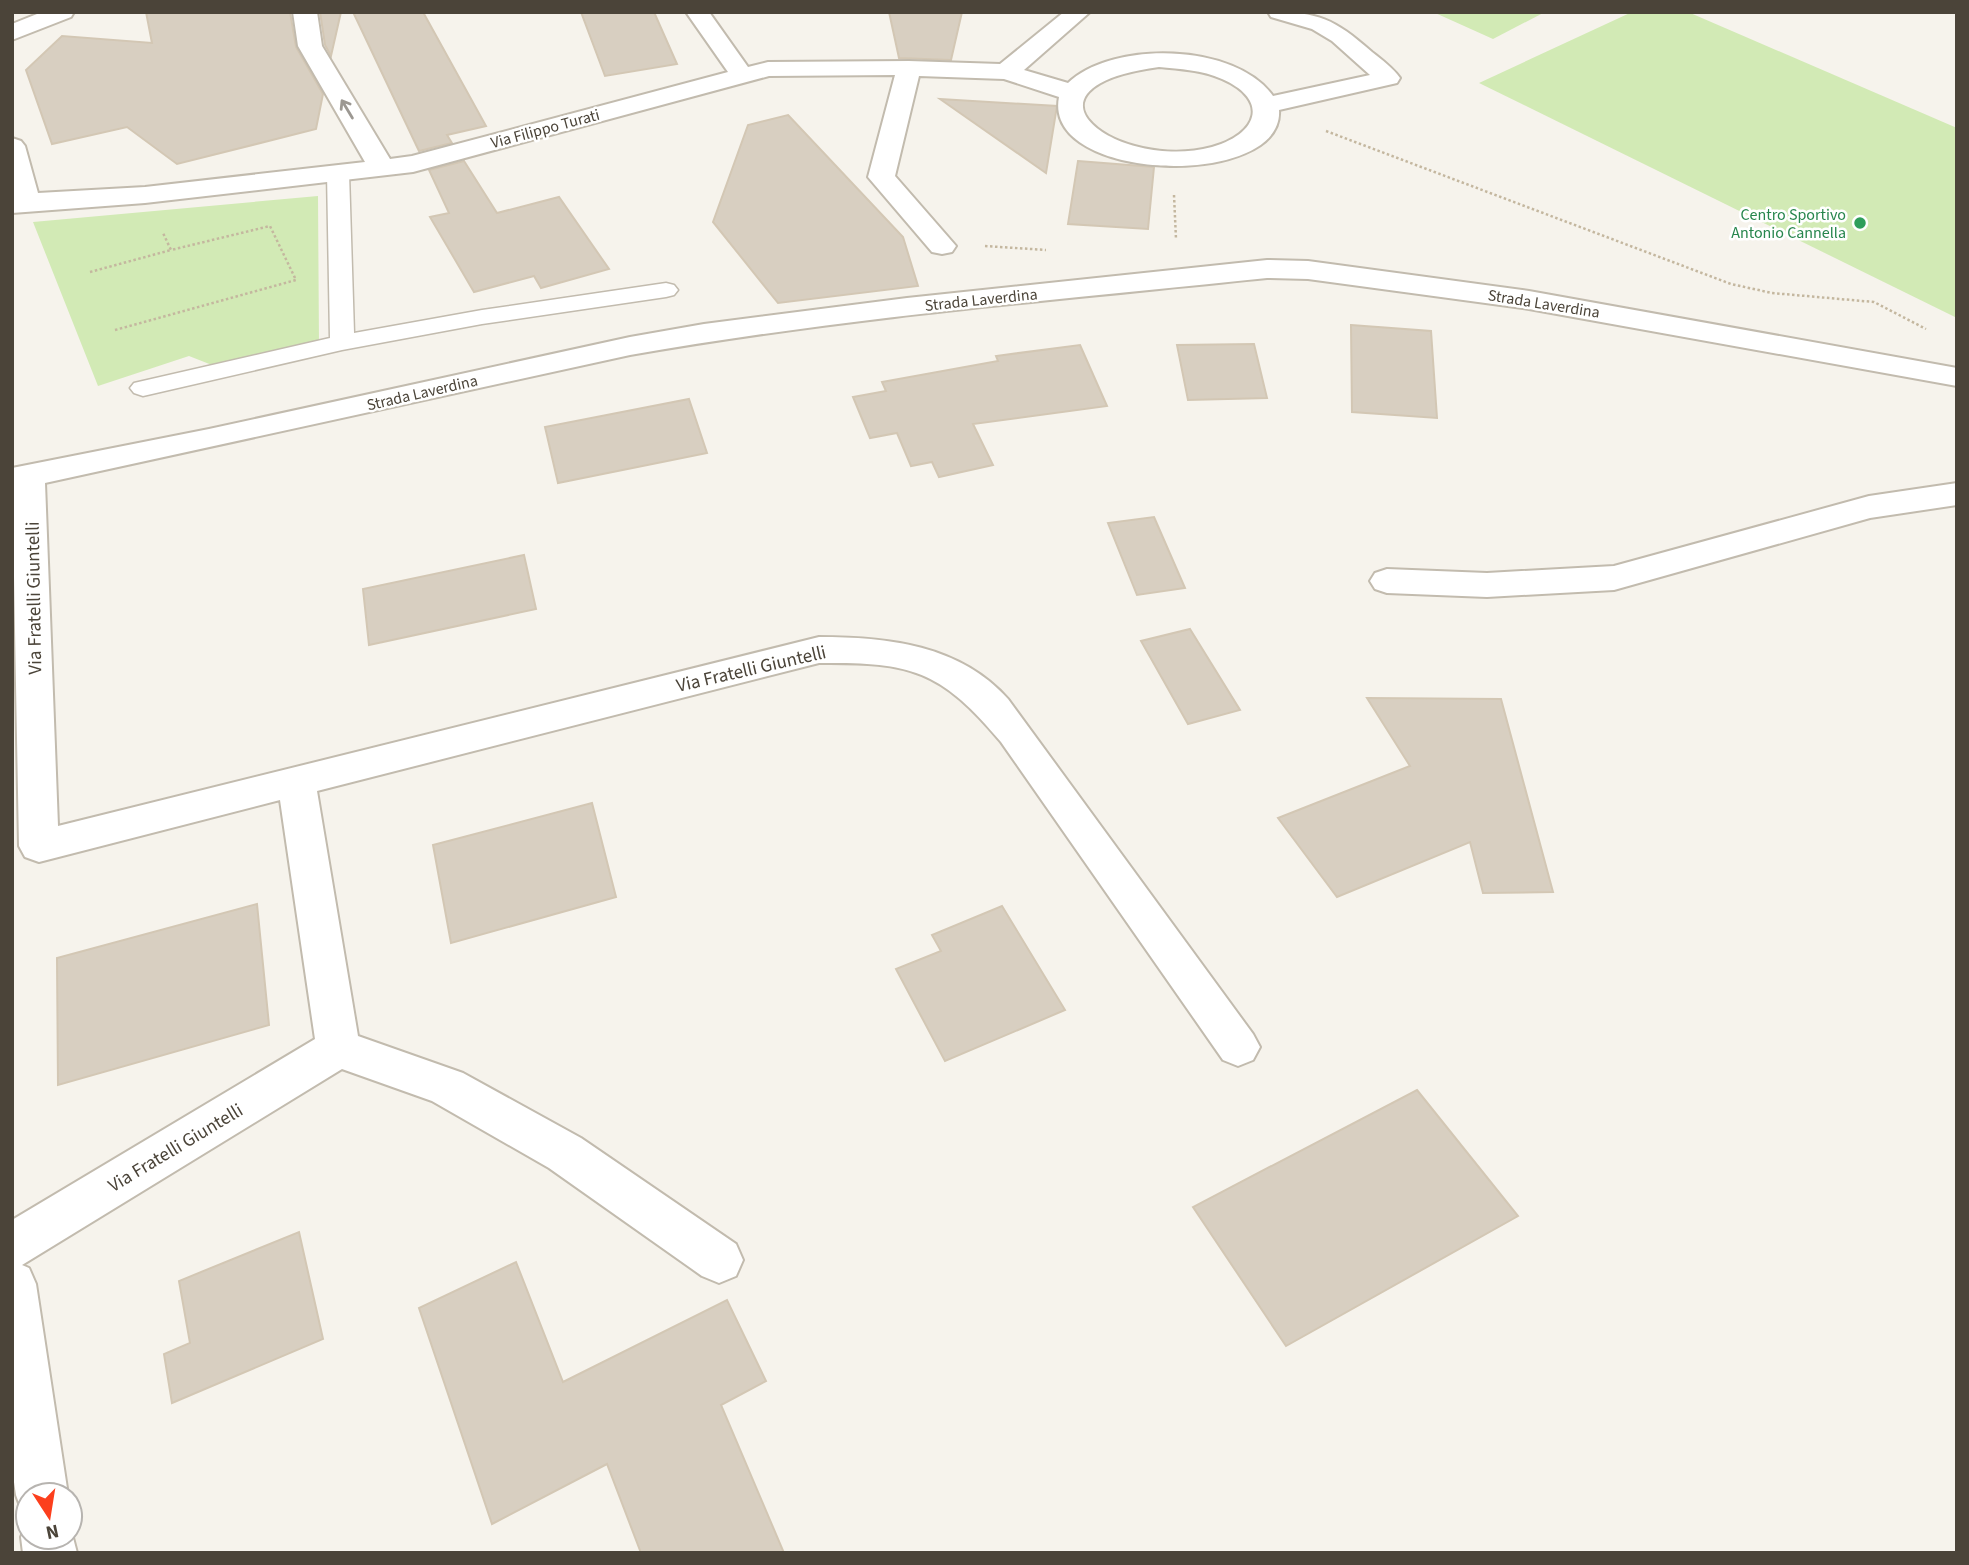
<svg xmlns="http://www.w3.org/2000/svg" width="1969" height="1565" viewBox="0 0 1969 1565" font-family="'Source Sans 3',sans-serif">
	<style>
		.green { fill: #d2eab5 }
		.building { fill: #d8cfc1; stroke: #d3c7b4; stroke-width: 2 }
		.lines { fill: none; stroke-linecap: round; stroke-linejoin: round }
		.lane-casing { stroke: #c2bbae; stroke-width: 3 }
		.street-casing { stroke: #c2bbae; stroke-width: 4 }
		.path { stroke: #c4b79f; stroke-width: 2.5; stroke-dasharray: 2.5 2.5; stroke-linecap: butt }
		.lane { fill: #fff; fill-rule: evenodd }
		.street { fill: #fff; fill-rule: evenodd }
		.oneway { stroke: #9c9892 }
		.leisure-dot { fill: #2e9e5b; stroke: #fff; stroke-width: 2.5 }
		.labels { text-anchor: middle; stroke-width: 5; stroke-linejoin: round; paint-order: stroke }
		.far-street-label { font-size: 16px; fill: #4b4439; stroke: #fff }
		.far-leisure-label { font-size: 16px; fill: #27864d; stroke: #fff; text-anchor: end }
		.street-label { font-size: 19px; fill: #4b4439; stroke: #fff }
	</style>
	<rect width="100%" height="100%" fill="#f6f3ec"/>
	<g class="green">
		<polygon points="1433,12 1545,12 1493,39"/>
		<polygon points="1632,12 1688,12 1957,128 1957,318 1479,83"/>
		<polygon points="318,196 319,345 217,367 189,356 98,386 33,222"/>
	</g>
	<g class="building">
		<polygon points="146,12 290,12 296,47 323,94 316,129 177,164 127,127 52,144 26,70 62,36 152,43"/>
		<polygon points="320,12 341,12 331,56 325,45"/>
		<polygon points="353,12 423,12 486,126 447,135 452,143 419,151"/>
		<polygon points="581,12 654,12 677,64 605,76"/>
		<polygon points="889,12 962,12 951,60 899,58"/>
		<polygon points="940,99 1057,106 1046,173"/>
		<polygon points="788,115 903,237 918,286 778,303 713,222 748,125"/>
		<polygon points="464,161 497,213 559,197 609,269 541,288 534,276 474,292 430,217 449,213 429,170"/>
		<polygon points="1078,161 1154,167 1148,229 1068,224"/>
		<polygon points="1351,325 1431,331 1437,418 1352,412"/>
		<polygon points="1254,344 1267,398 1188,400 1177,345"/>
		<polygon points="1080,345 1107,406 973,424 993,465 939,477 932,462 911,466 897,433 870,438 853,397 886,391 882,382 998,361 996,356"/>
		<polygon points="689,399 707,453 558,483 545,427"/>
		<polygon points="1154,517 1185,588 1137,595 1108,523"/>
		<polygon points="524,555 536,609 369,645 363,589"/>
		<polygon points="1190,629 1240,710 1188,724 1141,641"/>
		<polygon points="1367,698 1501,699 1553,892 1483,893 1470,842 1337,897 1278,818 1410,766"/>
		<polygon points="592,803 616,897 451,943 433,845"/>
		<polygon points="257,904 269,1025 58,1085 57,958"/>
		<polygon points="1002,906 1065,1010 945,1061 896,969 941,951 932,935"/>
		<polygon points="1417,1090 1518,1216 1286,1346 1193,1207"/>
		<polygon points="299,1232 323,1339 172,1403 164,1354 190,1343 179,1281"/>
		<polygon points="516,1262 563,1382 727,1300 766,1381 721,1405 784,1553 641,1553 607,1464 492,1524 419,1308"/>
	</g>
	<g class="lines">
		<g class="lane-casing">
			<polygon id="lane" points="338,167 346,168 349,173 354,333 482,310 666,283 674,285 678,290 674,295 666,297 482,324 342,350 143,396 134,393 130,388 134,383 330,338 327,173 330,168"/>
		</g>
		<g class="street-casing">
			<g id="street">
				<polygon points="42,12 74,12 71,17 12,40 12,24"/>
				<path d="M 293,12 L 317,12 L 322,46 L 390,159 L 412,156 L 728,72 L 686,12 L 709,12 L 748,67 L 768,62 L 909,61 L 1000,64 L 1064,12 L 1090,12 L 1024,70 L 1068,83 C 1113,40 1236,43 1273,96 L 1370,75 L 1332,41 L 1312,29 L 1271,17 L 1268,12 C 1319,12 1333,18 1372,52 C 1382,60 1393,68 1400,78 L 1397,83 L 1279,110 C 1285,189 1042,184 1059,97 L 1004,79 L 919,76 L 895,176 L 956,246 L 952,252 L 942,254 L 932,252 L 868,177 L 895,75 L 769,76 L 413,172 L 145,203 L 12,213 L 12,138 L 21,141 L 25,146 L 38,193 L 145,187 L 365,162 L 298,46 ZM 1159,67 C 1180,69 1202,70 1222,79 C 1270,100 1258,134 1212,147 C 1119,172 1004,88 1159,67 Z"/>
				<path d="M 1267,260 L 1308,261 L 1529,291 L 1957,368 L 1957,386 L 1529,309 L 1308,279 L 1267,278 C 1054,300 841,318 630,355 L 45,483 L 58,826 L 819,637 C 888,637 960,645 1008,699 L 1253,1034 L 1260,1047 L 1253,1060 L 1238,1066 L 1223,1060 L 1001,742 C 941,670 911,662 819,663 L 317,791 L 358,1036 L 463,1073 L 581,1138 L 736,1244 L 743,1260 L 736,1276 L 719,1283 L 702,1276 L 549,1168 L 432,1101 L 342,1069 L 22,1265 L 29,1268 L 36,1284 L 68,1495 L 28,1495 L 28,1515 L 23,1514 L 16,1495 L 12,1469 L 12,1220 L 315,1039 L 280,800 L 39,862 L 25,857 L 19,846 L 12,468 L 209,429 L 630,337 L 704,324 L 907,298 Z"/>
				<polygon points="1957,483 1957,505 1870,518 1614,590 1487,597 1387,593 1375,589 1370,581 1375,573 1387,569 1487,573 1614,566 1869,496"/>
				<polygon points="28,1521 28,1537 70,1537 70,1526 77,1553 23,1553 21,1537"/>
			</g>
		</g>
		<g class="path">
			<polyline points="1326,131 1731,284 1772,293 1874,302 1926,329"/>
			<polyline points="1174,195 1176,239"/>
			<polyline points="985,246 1046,250"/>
			<polyline points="90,272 171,250"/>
			<polyline points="115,330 296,280 270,226 171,250 163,233"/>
		</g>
		<use href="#lane" class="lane"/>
		<use href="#street" class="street"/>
	</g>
	<defs><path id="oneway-shaft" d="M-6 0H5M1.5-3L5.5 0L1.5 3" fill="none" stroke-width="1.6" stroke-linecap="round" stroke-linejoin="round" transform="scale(1.75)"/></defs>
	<use class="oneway" href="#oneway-shaft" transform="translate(347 109) rotate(-121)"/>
	<circle class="leisure-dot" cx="1860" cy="223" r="7"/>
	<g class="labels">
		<g class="far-street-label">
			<text transform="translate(545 128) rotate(-15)" y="6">Via Filippo Turati</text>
			<text transform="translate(981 299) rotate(-6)" y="6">Strada Laverdina</text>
			<text transform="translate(1544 303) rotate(9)" y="6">Strada Laverdina</text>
			<text transform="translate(422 392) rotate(-13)" y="6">Strada Laverdina</text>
		</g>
		<g class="far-leisure-label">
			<text x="1846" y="220">Centro Sportivo<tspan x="1846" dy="18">Antonio Cannella</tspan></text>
		</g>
		<g class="street-label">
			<text transform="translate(33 598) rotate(-91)" y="7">Via Fratelli Giuntelli</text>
			<text transform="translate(751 668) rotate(-13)" y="7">Via Fratelli Giuntelli</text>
			<text transform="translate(175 1147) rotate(-31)" y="7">Via Fratelli Giuntelli</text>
		</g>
	</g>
	<rect width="1969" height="1565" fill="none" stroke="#4b4439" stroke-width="28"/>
	<g transform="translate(49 1516) rotate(168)"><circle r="33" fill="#ffffff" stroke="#b7b4b0" stroke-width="2"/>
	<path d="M0-5L12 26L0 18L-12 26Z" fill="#fc3f1d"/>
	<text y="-10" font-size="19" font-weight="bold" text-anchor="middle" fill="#4b4439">N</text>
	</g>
</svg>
